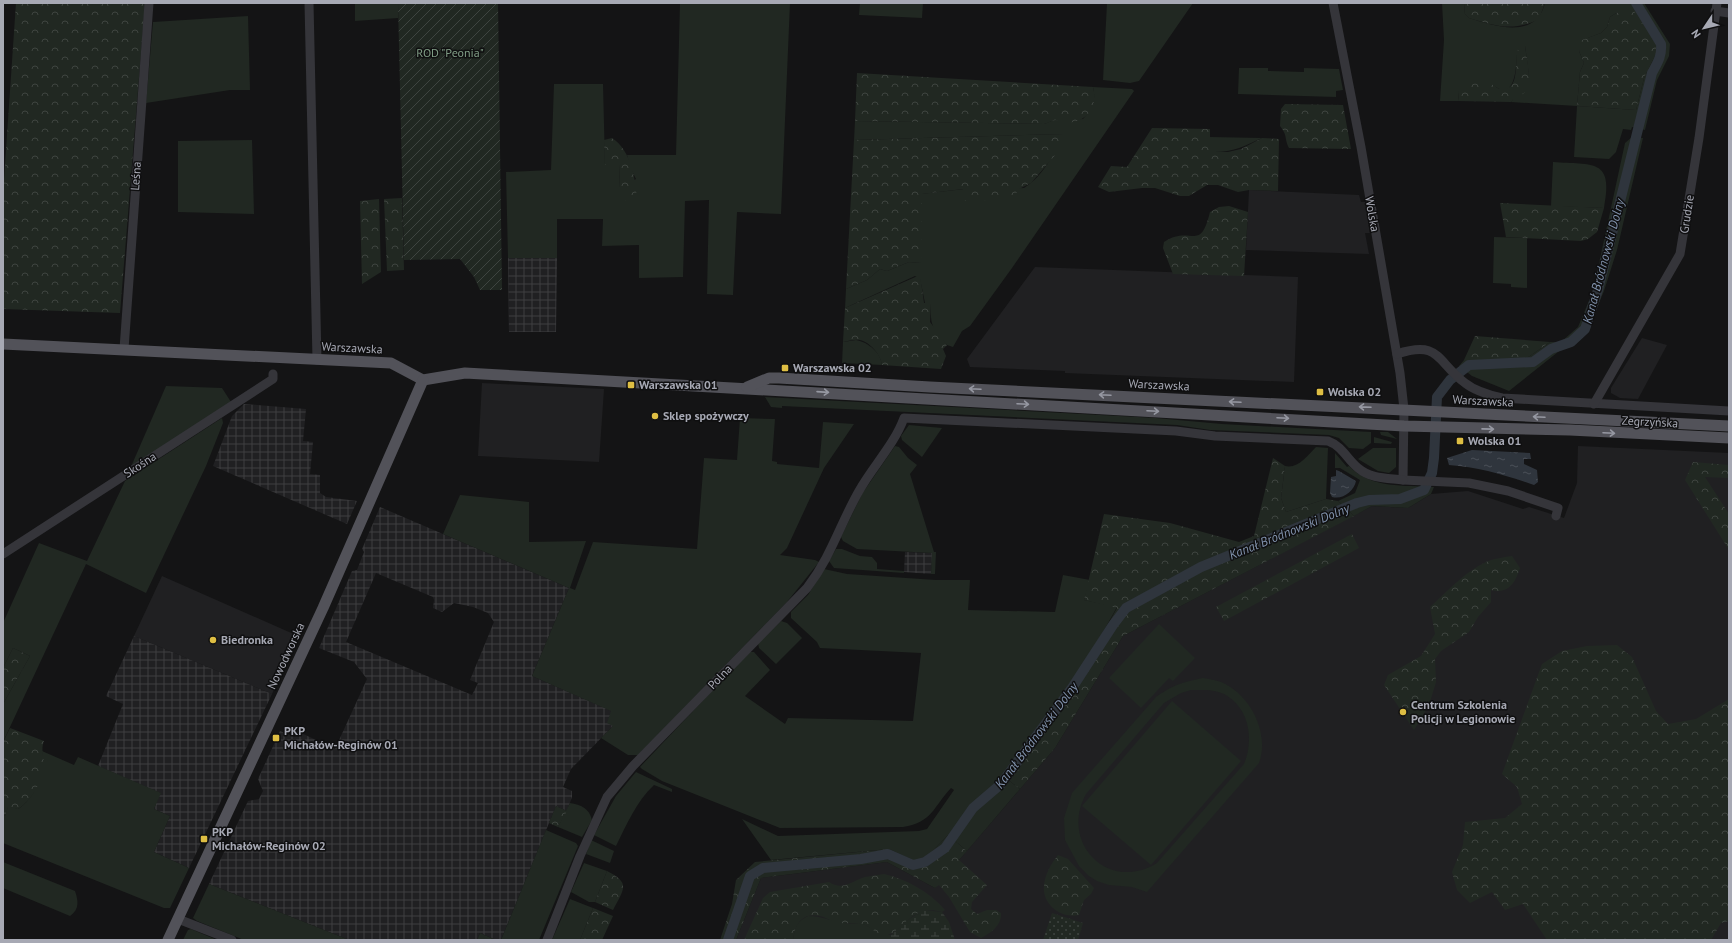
<svg xmlns="http://www.w3.org/2000/svg" width="1732" height="943" viewBox="0 0 1732 943" font-family="'PT Sans',sans-serif">
	<style>
		.built { fill: #202022 }
		.industrial { fill: url(#industrial-grid); fill-rule: evenodd }
		.grass { fill: #212822; fill-rule: evenodd }
		.forest { fill: url(#forest-crowns) }
		.wetland { fill: url(#wetland-marsh) }
		.park { fill: url(#park-dots) }
		.garden { fill: url(#garden-furrows) }
		.water { fill: url(#water-ripples) }
		.lines { fill: none; stroke-linecap: round; stroke-linejoin: round }
		.canal { stroke: #2f353d; stroke-width: 10 }
		.minor { stroke: #35353a; stroke-width: 9 }
		.major { stroke: #525259; stroke-width: 11 }
		.oneway { stroke: #9698a2 }
		.poi-dot { fill: #debe43; stroke: #0f0f10; stroke-width: 1.5 }
		.labels { text-anchor: middle; stroke-width: 3; stroke-linejoin: round; paint-order: stroke }
		.park-label { font-size: 12px; fill: #809d86; stroke: #0f0f10 }
		.street-label { font-size: 12px; fill: #a7a9b4; stroke: #0f0f10 }
		.poi-label { font-size: 12px; font-weight: bold; fill: #a7a9b4; stroke: #0f0f10; text-anchor: start }
		.water-label { font-size: 13px; font-style: italic; fill: #8192ac; stroke: #0f0f10 }
	</style>
	<defs>
		<pattern id="industrial-grid" width="8" height="8" patternUnits="userSpaceOnUse"><rect width="8" height="8" fill="#202022"/><path d="M0 4h8M4 0v8" fill="none" stroke="#3e3e40"/></pattern>
		<pattern id="forest-crowns" width="20" height="18" patternUnits="userSpaceOnUse"><rect width="20" height="18" fill="#212822"/><path d="M2 6a3 3 0 1 1 6 0M12 15a3 3 0 1 1 6 0" fill="none" stroke="#3e4440"/></pattern>
		<pattern id="wetland-marsh" width="20" height="14" patternUnits="userSpaceOnUse"><rect width="20" height="14" fill="#212822"/><path d="M1 5h8M5 5V1M11 12h8M15 12V8" fill="none" stroke="#3e4440"/></pattern>
		<pattern id="park-dots" width="8" height="8" patternUnits="userSpaceOnUse"><rect width="8" height="8" fill="#212822"/><path d="M2 2h.1M6 6h.1" fill="none" stroke="#3e4440" stroke-width="1.8" stroke-linecap="round"/></pattern>
		<pattern id="garden-furrows" width="10" height="10" patternUnits="userSpaceOnUse"><rect width="10" height="10" fill="#212822"/><path d="M-1 1l2-2M0 10L10 0M9 11l2-2" fill="none" stroke="#3e4440"/></pattern>
		<pattern id="water-ripples" width="26" height="14" patternUnits="userSpaceOnUse"><rect width="26" height="14" fill="#2f353d"/><path d="M2 4q2-2 4 0t4 0M15 11q2-2 4 0t4 0" fill="none" stroke="#4a4f57"/></pattern>
	</defs>
	<rect width="100%" height="100%" fill="#141415"/>
	<g class="built">
		<polygon points="1249,190 1359,195 1361,202 1365,202 1370,233 1365,233 1369,254 1246,250"/>
		<polygon points="1035,267 1298,277 1294,382 1065,373 1065,371 970,367 967,359"/>
		<polygon points="1642,338 1667,345 1638,399 1620,398 1611,393 1611,388"/>
		<polygon points="482,383 604,389 599,462 478,456"/>
		<polygon points="1578,446 1729,453 1729,940 736,940 761,878 887,862 935,888 1055,748 1123,636 1372,506 1408,508 1431,494 1468,491 1523,509 1529,507 1564,518 1577,483"/>
		<polygon points="162,576 298,636 272,694 134,636"/>
	</g>
	<g class="industrial">
		<polygon points="508,258 557,258 556,332 509,332"/>
		<polygon points="244,404 306,409 303,441 313,442 310,474 320,475 320,493 326,497 357,501 347,524 213,466 232,416"/>
		<path d="M 380,507 L 569,588 L 532,676 L 612,711 L 613,726 L 571,769 L 563,787 L 572,791 L 572,797 L 567,811 L 556,806 L 501,940 L 496,940 L 480,933 L 477,940 L 349,940 L 209,884 L 248,801 L 259,799 L 263,791 L 258,779 L 280,731 L 295,737 L 297,731 L 335,749 L 367,679 L 354,662 L 319,648 L 352,571 L 357,570 L 364,552 L 362,549 ZM 376,573 L 433,597 L 434,600 L 433,608 L 442,612 L 454,603 L 473,607 L 488,613 L 494,622 L 470,680 L 478,683 L 472,695 L 346,642 Z"/>
		<polygon points="905,552 932,553 931,574 904,572"/>
		<polygon points="134,636 272,694 189,868 154,852 170,816 154,809 160,793 98,766 123,704 106,696"/>
	</g>
	<g class="grass">
		<polygon points="355,3 398,3 398,18 355,21"/>
		<polygon points="680,3 790,3 781,214 737,212 733,295 707,294 709,200 685,201 683,277 639,278 639,245 602,246 603,219 557,219 557,258 508,258 506,172 551,170 554,84 603,84 605,164 619,164 620,188 636,179 631,169 627,155 676,155"/>
		<polygon points="860,3 923,3 922,18 859,15"/>
		<polygon points="1107,3 1193,3 1139,81 1130,83 1103,80"/>
		<path d="M 1442,3 L 1464,3 L 1465,14 L 1469,18 C 1495,26 1536,40 1545,3 L 1644,3 L 1670,44 L 1669,56 L 1657,80 L 1645,130 L 1632,127 L 1631,130 L 1623,129 L 1616,152 L 1609,159 L 1574,157 L 1577,106 L 1511,102 L 1515,96 L 1521,94 L 1529,75 L 1525,46 L 1517,55 C 1516,68 1515,103 1493,85 L 1458,92 L 1459,101 L 1440,101 L 1444,40 ZM 1618,12 L 1656,54 L 1644,78 L 1636,110 L 1577,106 L 1580,72 L 1584,63 L 1579,51 L 1588,38 L 1601,33 L 1607,27 L 1610,17 Z"/>
		<polygon points="248,16 250,90 230,90 146,103 153,22"/>
		<polygon points="1239,68 1268,68 1268,71 1304,72 1304,68 1339,69 1343,90 1336,91 1336,97 1238,94"/>
		<path d="M 1093,87 L 1132,89 L 1134,91 L 1012,268 L 970,326 L 962,331 L 953,347 L 947,345 C 932,328 930,326 931,303 L 925,303 L 920,279 L 915,276 L 845,308 L 846,289 L 867,280 L 880,269 L 887,271 L 909,262 L 921,263 L 921,194 L 964,189 L 1024,188 C 1044,175 1054,154 1064,134 L 854,140 L 855,121 L 1044,124 L 1054,120 L 1083,119 C 1093,108 1096,101 1093,87 Z"/>
		<path d="M 1210,137 L 1262,138 C 1242,147 1232,153 1210,152 Z"/>
		<polygon points="1632,137 1643,138 1617,250 1604,291 1587,332 1580,340 1566,349 1563,348 1509,391 1472,376 1459,366 1464,360 1524,360 1550,342 1561,342 1578,327 1593,291 1625,143"/>
		<polygon points="252,140 254,214 178,212 178,141"/>
		<path d="M 1553,162 C 1593,165 1614,158 1604,208 L 1551,206 Z"/>
		<polygon points="1494,237 1527,238 1527,288 1511,287 1511,284 1493,283"/>
		<path d="M 856,340 C 868,342 881,353 882,365 L 842,363 L 843,342 Z"/>
		<polygon points="166,386 222,388 231,402 130,469"/>
		<polygon points="765,397 1156,418 1222,424 1371,432 1371,443 1363,449 1349,448 1339,438 1329,435 1210,430 1177,425 782,406 782,408 771,407"/>
		<polygon points="222,418 223,423 206,466 146,593 86,564 3,742 3,704 30,656 13,648 3,668 3,623 39,543 87,561 125,481"/>
		<polygon points="740,418 775,419 772,461 777,462 777,464 819,468 823,422 854,424 824,468 787,548 780,555 815,560 819,562 787,602 638,755 628,755 601,738 613,726 607,723 611,711 532,676 569,588 443,534 460,495 529,502 529,542 586,541 570,588 575,590 593,542 697,549 704,458 737,460"/>
		<polygon points="909,425 942,428 922,457 902,440 901,436"/>
		<polygon points="1380,432 1388,432 1397,439 1381,435"/>
		<polygon points="1374,437 1392,442 1391,444 1374,443"/>
		<polygon points="895,446 899,447 908,458 917,465 910,474 934,552 936,552 935,574 931,574 932,553 857,549 843,541 841,537 862,494"/>
		<path d="M 1316,447 L 1328,448 L 1326,499 L 1286,512 L 1281,498 L 1285,466 C 1298,469 1307,456 1316,447 Z"/>
		<polygon points="1373,448 1396,448 1396,467 1389,473 1378,471 1358,459"/>
		<path d="M 1335,453 L 1347,467 L 1349,466 C 1371,489 1405,485 1434,487 L 1431,494 L 1408,508 L 1372,506 L 1354,516 L 1338,501 L 1355,493 L 1360,480 L 1340,468 L 1335,468 Z"/>
		<polygon points="836,549 842,549 860,556 872,557 877,563 877,569 904,571 904,573 834,568 829,561"/>
		<path d="M 824,569 L 847,574 L 936,580 L 970,580 L 968,610 L 1055,612 L 1063,575 L 1090,580 L 1084,600 L 1117,607 C 1085,667 1043,721 1002,775 L 1020,789 L 967,851 L 948,835 L 927,857 L 917,862 L 889,849 L 771,860 L 742,819 L 778,836 L 919,831 L 927,829 L 954,790 L 951,788 C 933,807 933,822 903,827 L 780,828 L 662,781 L 642,769 L 640,767 L 749,652 L 754,652 L 770,670 L 745,696 L 785,724 L 788,718 L 913,721 L 921,653 L 820,648 L 817,642 L 791,618 L 791,612 L 808,595 Z"/>
		<polygon points="781,621 787,623 802,638 776,664 759,648 758,643"/>
		<polygon points="1159,624 1195,658 1173,681 1169,678 1141,708 1109,678"/>
		<path d="M 1203,678 C 1209,679 1216,680 1221,682 C 1250,694 1270,733 1259,763 L 1147,892 L 1132,887 L 1109,885 L 1097,881 L 1089,876 L 1079,866 L 1065,840 L 1064,818 L 1072,793 L 1156,697 C 1173,685 1183,682 1203,678 ZM 1191,690 C 1202,690 1214,689 1224,694 C 1250,708 1254,740 1244,764 L 1157,863 C 1109,893 1059,843 1086,794 L 1164,703 L 1181,693 Z"/>
		<polygon points="1172,701 1241,761 1151,865 1082,806"/>
		<path d="M 42,751 L 74,765 L 78,757 L 161,793 L 154,809 L 170,816 L 154,852 L 189,868 L 170,908 L 164,908 L 3,843 L 3,815 L 5,816 L 8,806 L 18,809 L 21,807 C 38,793 44,772 42,751 Z"/>
		<path d="M 636,772 L 672,789 L 672,792 L 654,785 C 636,802 627,824 616,846 L 594,835 L 616,796 Z"/>
		<path d="M 570,803 C 581,805 589,808 592,820 L 582,837 L 558,827 Z"/>
		<polygon points="546,830 576,843 578,846 539,940 501,940"/>
		<polygon points="591,840 614,851 610,863 586,854"/>
		<path d="M 3,862 L 75,891 C 78,900 80,909 70,916 L 3,888 Z"/>
		<polygon points="584,863 607,871 595,902 589,902 571,892"/>
		<polygon points="209,884 349,940 244,940 197,921 193,918"/>
		<polygon points="570,899 593,908 580,940 552,940"/>
		<path d="M 808,916 C 822,916 831,921 844,923 C 850,925 858,922 863,924 C 874,928 879,936 891,935 L 891,940 L 793,940 C 795,928 796,922 808,916 Z"/>
		<polygon points="191,929 217,940 183,940 188,930"/>
		<polygon points="480,933 496,940 477,940"/>
	</g>
	<g class="forest">
		<polygon points="16,3 145,3 120,313 3,309 3,194"/>
		<path d="M 1464,3 L 1545,3 L 1539,19 C 1514,32 1495,26 1469,18 L 1465,14 Z"/>
		<polygon points="1632,8 1650,34 1656,47 1656,54 1644,78 1636,110 1577,106 1580,72 1584,63 1579,51 1582,40 1601,33 1607,27 1610,17 1618,12"/>
		<path d="M 1520,45 L 1525,46 C 1526,56 1533,83 1526,91 C 1522,96 1515,96 1511,102 L 1459,101 L 1458,92 L 1465,84 C 1472,84 1486,81 1493,85 C 1496,86 1497,89 1501,89 C 1523,91 1512,56 1520,45 Z"/>
		<path d="M 857,73 L 1093,87 C 1098,106 1089,121 1068,123 C 1063,124 1061,120 1056,120 C 1052,120 1048,123 1044,124 L 855,121 Z"/>
		<path d="M 1285,104 L 1343,105 L 1351,149 L 1289,148 C 1284,138 1288,136 1280,126 L 1281,109 Z"/>
		<polygon points="1152,128 1210,129 1210,152 1228,152 1241,149 1262,138 1279,139 1278,191 1249,190 1238,192 1218,185 1207,185 1189,196 1180,196 1155,188 1142,188 1109,192 1098,187 1111,166 1127,167"/>
		<polygon points="1064,134 1070,138 1031,183 1019,189 1012,199 965,201 963,189 922,194 921,263 909,262 887,271 880,269 867,280 846,289 854,140"/>
		<path d="M 612,138 C 631,150 636,180 637,201 L 626,201 L 620,188 L 619,164 L 605,165 L 604,140 Z"/>
		<polygon points="402,198 404,270 387,271 384,199"/>
		<polygon points="379,199 381,272 362,284 360,201"/>
		<polygon points="1500,203 1604,208 1597,232 1588,239 1581,241 1506,237"/>
		<path d="M 1229,206 L 1248,212 L 1244,276 L 1173,274 L 1163,248 L 1164,242 C 1191,224 1200,254 1210,212 L 1219,207 Z"/>
		<path d="M 920,275 L 924,303 L 931,303 L 930,322 L 947,345 L 943,349 L 946,356 L 941,369 L 882,365 C 881,355 870,342 860,340 C 854,339 849,341 843,342 L 845,308 Z"/>
		<polygon points="1475,336 1550,342 1524,360 1464,360"/>
		<path d="M 1273,458 L 1285,466 L 1281,498 L 1286,512 L 1326,499 L 1338,501 L 1354,516 L 1123,636 L 1055,748 L 1020,789 L 1002,775 C 1043,721 1085,667 1117,608 L 1084,600 L 1104,514 L 1170,523 L 1239,542 L 1254,536 Z"/>
		<polygon points="1693,462 1729,465 1729,478 1705,477 1729,514 1729,550 1685,480"/>
		<polygon points="1352,534 1359,548 1224,621 1216,607"/>
		<path d="M 1512,556 L 1520,568 C 1515,584 1508,594 1491,590 L 1491,602 L 1478,617 L 1469,632 L 1441,651 L 1435,659 L 1436,682 L 1429,705 L 1414,730 L 1384,685 L 1388,675 L 1421,656 L 1435,634 L 1430,607 C 1448,591 1467,569 1491,560 C 1498,558 1505,557 1512,556 Z"/>
		<polygon points="1617,645 1632,657 1656,711 1668,724 1696,719 1729,699 1729,921 1721,923 1711,940 1547,940 1523,904 1505,910 1492,892 1470,903 1457,890 1452,872 1463,845 1465,822 1505,818 1522,804 1517,787 1502,774 1542,664 1562,651 1587,646"/>
		<polygon points="13,648 30,656 3,704 3,668"/>
		<path d="M 10,728 L 44,741 C 41,748 43,755 44,763 C 44,780 32,800 18,809 L 8,807 L 5,816 L 3,815 L 3,742 Z"/>
		<polygon points="556,806 567,811 558,827 549,823"/>
		<path d="M 948,835 L 967,851 L 959,860 L 987,885 L 972,902 L 971,909 L 977,914 L 987,910 L 996,910 L 1001,913 C 1002,925 991,933 981,938 L 970,932 L 949,897 L 939,885 L 935,888 L 887,862 L 761,878 L 736,940 L 720,940 L 732,904 L 736,880 L 755,862 L 889,849 L 917,862 L 927,857 Z"/>
		<path d="M 1058,855 L 1068,859 L 1094,888 L 1091,894 L 1084,900 L 1079,915 C 1062,919 1042,905 1044,886 C 1045,874 1051,864 1058,855 Z"/>
		<path d="M 607,871 C 631,883 624,889 613,910 L 595,902 Z"/>
		<path d="M 884,874 C 906,879 930,892 945,910 L 942,912 C 909,902 901,938 883,935 C 875,934 870,925 862,924 C 853,922 844,925 834,922 C 830,920 825,917 820,916 C 802,912 795,924 793,940 L 744,940 L 763,898 L 770,892 L 829,882 C 842,891 852,881 865,877 C 871,876 878,875 884,874 Z"/>
		<polygon points="593,908 613,916 602,940 580,940"/>
	</g>
	<polygon class="wetland" points="923,910 942,912 949,922 955,940 891,940 891,935 908,920"/>
	<polygon class="park" points="1052,913 1083,923 1078,940 1043,940"/>
	<polygon class="garden" points="398,3 498,3 502,290 480,290 474,277 460,259 404,260"/>
	<g class="water">
		<path d="M 1472,450 L 1530,453 L 1531,459 L 1524,459 L 1524,464 L 1537,470 L 1538,482 L 1534,485 C 1505,475 1479,467 1449,465 L 1447,458 Z"/>
		<path d="M 1336,470 L 1339,471 L 1356,481 C 1354,491 1343,500 1332,497 L 1330,493 L 1331,477 L 1336,476 Z"/>
	</g>
	<g class="lines">
		<path class="canal" d="M 728,940 L 750,876 L 763,868 L 861,859 L 888,854 L 913,865 L 925,862 L 945,848 L 973,808 L 1001,784 L 1072,688 L 1113,625 L 1126,608 L 1201,567 L 1357,503 L 1369,500 L 1400,499 L 1424,490 L 1432,473 L 1434,458 L 1437,397 L 1450,380 L 1469,365 L 1533,362 L 1551,349 L 1571,342 L 1585,329 L 1598,290 L 1652,73 C 1658,62 1662,56 1661,44 L 1636,3"/>
		<g class="minor">
			<polyline points="309,3 317,360"/>
			<polyline points="1333,3 1361,147 1400,373 1404,409 1403,480 1469,483 1508,491 1558,508 1556,516"/>
			<polyline points="1715,11 1729,13"/>
			<polyline points="124,349 149,3"/>
			<path d="M 1397,354 C 1440,340 1436,361 1465,383 C 1475,391 1489,395 1502,398 L 1729,411"/>
			<polyline points="1594,404 1680,254 1699,138 1717,3"/>
			<polyline points="3,554 273,379 273,374"/>
			<polyline points="178,919 232,940"/>
			<path d="M 547,940 L 580,856 L 607,797 L 633,766 L 807,588 C 832,555 840,524 859,491 C 873,466 894,445 904,418 L 1176,431 L 1215,436 L 1328,441 C 1342,446 1347,459 1358,468 C 1371,479 1386,478 1403,480"/>
		</g>
		<g class="major">
			<polyline points="3,344 391,363 423,380 465,373 1404,426 1570,430 1729,438"/>
			<polyline points="747,387 769,378 779,378 930,387 1729,426"/>
			<polyline points="168,940 323,608 423,380"/>
		</g>
	</g>
	<defs><path id="oneway-shaft" d="M-6 0H5M1.5-3L5.5 0L1.5 3" fill="none" stroke-width="1.6" stroke-linecap="round" stroke-linejoin="round"/></defs>
	<g class="oneway">
		<use href="#oneway-shaft" transform="translate(975 389) rotate(-177)"/>
		<use href="#oneway-shaft" transform="translate(823 392) rotate(4)"/>
		<use href="#oneway-shaft" transform="translate(1105 395) rotate(-177)"/>
		<use href="#oneway-shaft" transform="translate(1235 402) rotate(-177)"/>
		<use href="#oneway-shaft" transform="translate(1023 404) rotate(3)"/>
		<use href="#oneway-shaft" transform="translate(1365 407) rotate(-178)"/>
		<use href="#oneway-shaft" transform="translate(1153 411) rotate(3)"/>
		<use href="#oneway-shaft" transform="translate(1539 417) rotate(-177)"/>
		<use href="#oneway-shaft" transform="translate(1283 418) rotate(3)"/>
		<use href="#oneway-shaft" transform="translate(1488 429) rotate(1)"/>
		<use href="#oneway-shaft" transform="translate(1609 433) rotate(3)"/>
	</g>
	<g class="poi-dot">
		<rect x="781" y="364" width="8" height="8" rx="2"/>
		<rect x="627" y="381" width="8" height="8" rx="2"/>
		<rect x="1316" y="388" width="8" height="8" rx="2"/>
		<circle cx="655" cy="416" r="4"/>
		<rect x="1456" y="437" width="8" height="8" rx="2"/>
		<circle cx="213" cy="640" r="4"/>
		<circle cx="1403" cy="712" r="4"/>
		<rect x="272" y="734" width="8" height="8" rx="2"/>
		<rect x="200" y="835" width="8" height="8" rx="2"/>
	</g>
	<g class="labels">
		<g class="park-label">
			<text x="450" y="57">ROD "Peonia"</text>
		</g>
		<g class="street-label">
			<text transform="translate(136 176) rotate(-86)" y="4">Leśna</text>
			<text transform="translate(1372 214) rotate(80)" y="4">Wolska</text>
			<text transform="translate(1687 214) rotate(-81)" y="4">Grudzie</text>
			<text transform="translate(352 348) rotate(3)" y="4">Warszawska</text>
			<text transform="translate(1159 385) rotate(3)" y="4">Warszawska</text>
			<text transform="translate(1483 401) rotate(3)" y="4">Warszawska</text>
			<text transform="translate(1650 422) rotate(3)" y="4">Zegrzyńska</text>
			<text transform="translate(140 465) rotate(-33)" y="4">Skośna</text>
			<text transform="translate(286 656) rotate(-65)" y="4">Nowodworska</text>
			<text transform="translate(720 677) rotate(-46)" y="4">Polna</text>
		</g>
		<g class="poi-label">
			<text x="793" y="372">Warszawska 02</text>
			<text x="639" y="389">Warszawska 01</text>
			<text x="1328" y="396">Wolska 02</text>
			<text x="663" y="420">Sklep spożywczy</text>
			<text x="1468" y="445">Wolska 01</text>
			<text x="221" y="644">Biedronka</text>
			<text x="1411" y="709">Centrum Szkolenia<tspan x="1411" dy="14">Policji w Legionowie</tspan></text>
			<text x="284" y="735">PKP<tspan x="284" dy="14">Michałów-Reginów 01</tspan></text>
			<text x="212" y="836">PKP<tspan x="212" dy="14">Michałów-Reginów 02</tspan></text>
		</g>
		<g class="water-label">
			<text transform="translate(1603 261) rotate(-75)" y="5">Kanał Bródnowski Dolny</text>
			<text transform="translate(1289 531) rotate(-22)" y="5">Kanał Bródnowski Dolny</text>
			<text transform="translate(1036 735) rotate(-53)" y="5">Kanał Bródnowski Dolny</text>
		</g>
	</g>
	<rect width="1732" height="943" fill="none" stroke="#a7a9b4" stroke-width="8"/>
	<g transform="translate(1704 28) rotate(235)" stroke="#0f0f10" stroke-width="3" paint-order="stroke">
	<path d="M0-3L7 15L0 10L-7 15Z" fill="#a7a9b4"/>
	<text y="-6" font-size="11" font-weight="bold" text-anchor="middle" fill="#a7a9b4">N</text>
	</g>
</svg>
